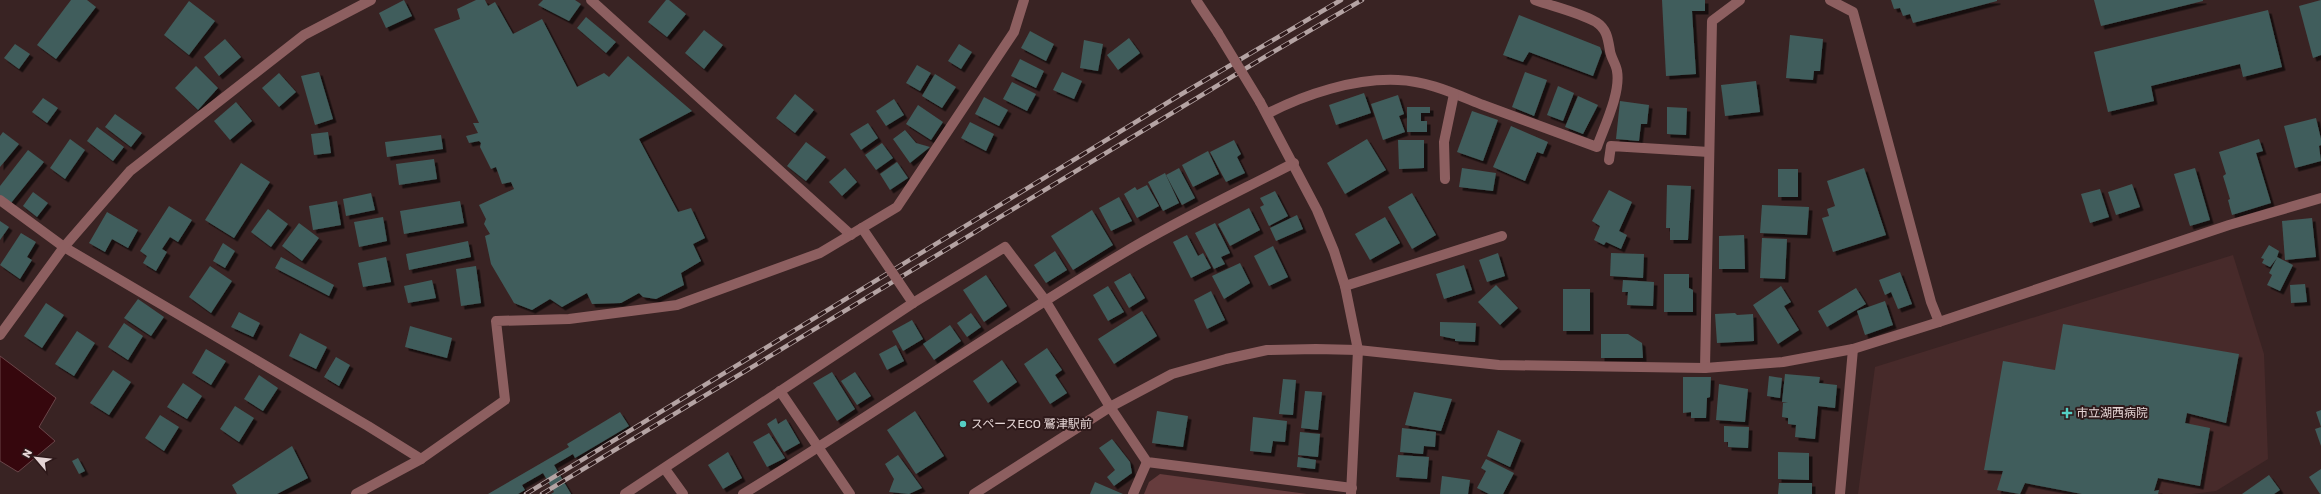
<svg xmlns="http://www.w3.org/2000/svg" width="2321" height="494" viewBox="0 0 2321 494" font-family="Rubik,'Noto Sans JP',sans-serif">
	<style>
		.built { fill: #472a2a }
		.green { fill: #663c3d }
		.water { fill: #36070d; stroke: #6a4549 }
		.building { fill: #415d5b; filter: url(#shadow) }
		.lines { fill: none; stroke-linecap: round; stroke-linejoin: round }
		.minor { stroke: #8d5f60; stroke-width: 10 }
		.rail-casing { stroke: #b4a3a3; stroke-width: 4.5 }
		.rail { stroke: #2e191a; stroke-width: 3; stroke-dasharray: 9; stroke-linecap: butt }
		.minor-bridge { stroke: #8d5f60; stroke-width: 10 }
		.poi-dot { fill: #55cec4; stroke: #2e191a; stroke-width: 1.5 }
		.labels { text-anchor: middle; stroke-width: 4; stroke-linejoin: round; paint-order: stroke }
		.poi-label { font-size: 12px; fill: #e5d5d5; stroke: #2e191a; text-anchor: start }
	</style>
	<defs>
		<filter id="shadow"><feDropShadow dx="3.5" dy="3.5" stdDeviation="0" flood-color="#0009"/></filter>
	</defs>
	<rect width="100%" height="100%" fill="#392323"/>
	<polygon class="built" points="2233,255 2264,354 2268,459 2216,491 2192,494 1858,494 1875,367"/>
	<polygon class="green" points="1160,474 1307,494 1144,494 1149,482"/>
	<polygon class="water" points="0,356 56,398 39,427 55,441 18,472 0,461"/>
	<g class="building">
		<polygon points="71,0 87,0 96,7 56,59 37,45"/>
		<polygon points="404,0 412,16 386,28 379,13"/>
		<polygon points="476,0 485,0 488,6 495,2 513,34 542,19 577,87 604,73 609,77 628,56 692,111 639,139 678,212 691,208 705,238 693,244 701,261 681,273 684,285 656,299 643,297 639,293 621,303 592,304 587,293 562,307 550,299 532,310 514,303 491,264 485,236 490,234 484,224 486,219 479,205 514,189 511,182 502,184 496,167 491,169 480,147 481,143 479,141 469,143 466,136 478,133 473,123 479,123 434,29 460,19 457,9"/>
		<polygon points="543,0 575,0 581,4 569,21 538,5"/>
		<polygon points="666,0 669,0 686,14 667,37 648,22"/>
		<polygon points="1662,0 1705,0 1705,11 1692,11 1696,74 1666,76"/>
		<polygon points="1891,0 1997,0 1997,1 1913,23 1910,14 1903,16 1900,8 1894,9"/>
		<polygon points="2094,0 2203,0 2203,1 2101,26"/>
		<polygon points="2321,0 2321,55 2313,58 2299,6"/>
		<polygon points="189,1 215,21 189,55 164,35"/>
		<polygon points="2268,10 2282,67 2243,77 2240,64 2151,86 2154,101 2108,112 2094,52"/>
		<polygon points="1519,15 1600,47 1602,52 1593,76 1529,52 1523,62 1503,55"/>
		<polygon points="586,17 616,42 606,53 577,28"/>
		<polygon points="704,30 723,45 704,69 685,53"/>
		<polygon points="1030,31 1054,44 1046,61 1021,48"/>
		<polygon points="1790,35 1823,39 1820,71 1814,71 1813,80 1786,78"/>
		<polygon points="1129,38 1140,53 1118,70 1107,55"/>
		<polygon points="225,39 241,57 219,76 204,57"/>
		<polygon points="1084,40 1103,44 1098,71 1080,68"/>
		<polygon points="15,44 30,54 19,69 4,58"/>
		<polygon points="959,44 972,52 961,69 948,61"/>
		<polygon points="1020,59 1044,71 1036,88 1011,76"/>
		<polygon points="917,65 931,73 920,91 906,83"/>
		<polygon points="196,66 218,88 198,110 175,88"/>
		<polygon points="319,72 333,119 315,125 301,76"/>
		<polygon points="1062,72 1082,81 1074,99 1053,90"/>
		<polygon points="1525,72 1547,80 1534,116 1512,107"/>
		<polygon points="279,73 296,92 279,107 262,88"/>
		<polygon points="935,74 956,87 942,108 922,96"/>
		<polygon points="1756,81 1760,112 1725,116 1721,85"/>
		<polygon points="1012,82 1036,94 1027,111 1003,99"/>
		<polygon points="1558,86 1574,93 1563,121 1547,115"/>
		<polygon points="1364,93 1371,113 1336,125 1329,105"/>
		<polygon points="795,94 814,110 795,133 776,118"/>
		<polygon points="1398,95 1404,114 1399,116 1405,132 1383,140 1371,104"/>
		<polygon points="1578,96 1598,105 1583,134 1565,127"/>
		<polygon points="984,97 1008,110 999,126 975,114"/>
		<polygon points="43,98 58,108 47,123 32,112"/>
		<polygon points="894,99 904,115 886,126 876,111"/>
		<polygon points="1620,101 1649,105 1647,124 1641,124 1639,141 1616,139"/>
		<polygon points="236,102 252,121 230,140 214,121"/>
		<polygon points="918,105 943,122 931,140 906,124"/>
		<polygon points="1407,107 1430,107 1430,113 1421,113 1421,121 1427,121 1427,132 1407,132"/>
		<polygon points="1667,107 1687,108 1686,135 1667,134"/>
		<polygon points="1472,111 1498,120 1483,161 1457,152"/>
		<polygon points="115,114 142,133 131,147 105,127"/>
		<polygon points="2316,118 2321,139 2321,145 2319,146 2321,161 2295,168 2284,126"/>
		<polygon points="970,122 994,134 986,151 961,138"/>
		<polygon points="868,123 878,138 861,150 850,134"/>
		<polygon points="1511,126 1548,142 1543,154 1537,152 1525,181 1493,167"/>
		<polygon points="97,127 124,147 113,161 87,141"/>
		<polygon points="905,130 916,143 930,147 910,163 893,139"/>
		<polygon points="3,132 19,144 0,167 0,136"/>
		<polygon points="328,132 331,153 314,155 311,134"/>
		<polygon points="441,135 443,149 387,157 385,142"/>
		<polygon points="70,139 85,150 65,179 50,168"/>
		<polygon points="1367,139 1386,170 1345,194 1327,163"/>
		<polygon points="2259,139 2263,151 2256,153 2271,203 2232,215 2228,200 2230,199 2223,176 2226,174 2219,152"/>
		<polygon points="1234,140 1241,154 1237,157 1245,173 1226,182 1210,152"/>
		<polygon points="1398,140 1424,140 1424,168 1399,169"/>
		<polygon points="806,142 826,157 806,181 787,166"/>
		<polygon points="882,143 893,158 876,170 865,155"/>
		<polygon points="28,150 44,162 11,203 0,195 0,186"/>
		<polygon points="1208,151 1219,174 1193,187 1182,165"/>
		<polygon points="434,159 437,179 399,185 396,164"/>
		<polygon points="897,162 908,178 890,190 880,174"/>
		<polygon points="241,163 270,182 234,238 205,220"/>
		<polygon points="845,168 857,182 842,196 829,182"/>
		<polygon points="1179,168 1195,198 1182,205 1166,175"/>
		<polygon points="1462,168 1496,173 1493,191 1459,187"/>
		<polygon points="1864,168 1886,235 1833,252 1822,218 1829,216 1827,209 1835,206 1827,181"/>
		<polygon points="2195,168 2210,220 2190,226 2174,174"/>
		<rect x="1778" y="169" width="20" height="28"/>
		<polygon points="1165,173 1179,203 1163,211 1148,182"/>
		<polygon points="2132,184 2140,207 2116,215 2108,192"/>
		<polygon points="1147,185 1159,206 1137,218 1124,194 1135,187 1137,190"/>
		<polygon points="1667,185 1691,186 1688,240 1670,240 1670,228 1666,228"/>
		<polygon points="2100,189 2109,217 2090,223 2081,194"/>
		<polygon points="1609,190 1632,202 1619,231 1627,235 1621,249 1606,242 1604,245 1594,240 1600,226 1592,221"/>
		<polygon points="1275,191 1288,216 1269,226 1260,207 1264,205 1260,198"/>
		<polygon points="33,192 48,203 37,217 23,206"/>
		<polygon points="371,193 375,210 346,216 343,199"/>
		<polygon points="1412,193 1436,235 1412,249 1388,207"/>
		<polygon points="1119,197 1132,221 1111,231 1099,208"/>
		<polygon points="337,201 341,225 313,230 309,206"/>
		<polygon points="460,201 464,223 404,234 400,211"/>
		<polygon points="1762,205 1809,207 1807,235 1760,233"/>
		<polygon points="169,206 192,220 178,242 170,237 162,249 167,252 156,271 143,263 147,256 140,251"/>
		<polygon points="1249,208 1260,230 1230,246 1218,224"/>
		<polygon points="268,209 288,224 271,247 251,232"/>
		<polygon points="1092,210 1113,245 1073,270 1051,236"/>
		<polygon points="107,212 138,230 128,248 112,239 105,252 89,243"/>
		<polygon points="1297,215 1303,229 1276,241 1270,228"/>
		<polygon points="383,217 387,241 359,247 354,222"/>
		<polygon points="1385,217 1400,243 1370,260 1355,234"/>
		<polygon points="2312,218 2316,257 2285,260 2282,221"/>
		<polygon points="0,221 9,227 0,240"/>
		<polygon points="299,223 319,238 302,261 282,246"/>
		<polygon points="1215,223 1230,253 1221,257 1225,264 1214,269 1195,233"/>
		<polygon points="21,233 36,242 27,257 32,260 20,279 0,265"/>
		<polygon points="1187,235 1198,256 1203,253 1211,268 1191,278 1173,242"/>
		<polygon points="1744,235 1745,269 1719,269 1719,236"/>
		<polygon points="1762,238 1787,239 1785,279 1760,278"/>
		<polygon points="468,241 471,257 409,270 406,254"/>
		<polygon points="223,243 235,251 225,268 213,261"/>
		<polygon points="2269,245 2279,251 2277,257 2293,265 2280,291 2267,285 2272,275 2269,273 2277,258 2270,267 2262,263 2264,259 2261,258"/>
		<polygon points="1273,246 1288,277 1269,286 1254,256"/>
		<polygon points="1055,251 1067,270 1046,283 1034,265"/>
		<polygon points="1498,253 1505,276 1487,282 1479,260"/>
		<polygon points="1611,253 1644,254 1643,278 1610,276"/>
		<polygon points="281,257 334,285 329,296 275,268"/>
		<polygon points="386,257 391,282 363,287 358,263"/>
		<polygon points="1240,263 1250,283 1224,299 1212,276"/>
		<polygon points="1464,265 1472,290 1444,299 1436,274"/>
		<polygon points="210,266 232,281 211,313 189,297"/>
		<polygon points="476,266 481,303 461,306 456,269"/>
		<polygon points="1900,272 1912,304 1898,309 1891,292 1885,295 1879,280"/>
		<polygon points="1130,273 1145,298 1129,308 1114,282"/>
		<polygon points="1664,274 1689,274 1689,288 1693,290 1693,312 1664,312"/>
		<polygon points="986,275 1007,306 984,322 963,290"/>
		<polygon points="432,280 436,298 408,303 404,286"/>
		<polygon points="1623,280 1654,282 1653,306 1627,305 1628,292 1622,292"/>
		<polygon points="2305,284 2307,302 2291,303 2290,285"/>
		<polygon points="1496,285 1518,308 1500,325 1478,302"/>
		<polygon points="1108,286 1124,312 1108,321 1093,295"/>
		<polygon points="1781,286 1791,302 1784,306 1799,330 1778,344 1753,305"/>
		<polygon points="1856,288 1866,304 1827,327 1818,311"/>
		<rect x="1563" y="289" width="27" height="42"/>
		<polygon points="1211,291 1225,320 1207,329 1194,300"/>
		<polygon points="138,299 164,317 151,336 124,318"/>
		<polygon points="1885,301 1893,325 1865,335 1857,311"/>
		<polygon points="46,303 64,315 42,348 24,336"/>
		<polygon points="1142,311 1157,336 1114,364 1098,339"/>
		<polygon points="239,312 260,323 253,337 231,327"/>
		<polygon points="971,313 981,327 967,337 957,323"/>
		<polygon points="1735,313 1737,315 1753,314 1754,341 1717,343 1715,314"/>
		<polygon points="912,320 923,339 903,351 892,331"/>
		<polygon points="1440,322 1476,323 1475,342 1455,341 1455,339 1440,336"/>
		<polygon points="124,323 143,336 128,360 108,347"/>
		<polygon points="2063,324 2239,354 2226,423 2187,413 2185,423 2210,428 2200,486 2158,478 2154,491 2159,490 2158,494 2082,494 2025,483 2020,494 1997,490 2003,471 1984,470 2003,361 2055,370"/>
		<polygon points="950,325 961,341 934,360 923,344"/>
		<polygon points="410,326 452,338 447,358 405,347"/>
		<polygon points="77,331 95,343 74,376 55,364"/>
		<polygon points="300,333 327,347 316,369 289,356"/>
		<polygon points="1601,334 1628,334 1642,343 1643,358 1601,358"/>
		<polygon points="896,345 904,361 887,370 879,354"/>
		<polygon points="1047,348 1062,370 1055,375 1067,393 1050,404 1024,364"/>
		<polygon points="206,349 226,361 211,385 192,373"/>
		<polygon points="336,357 350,365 339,386 324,377"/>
		<polygon points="1002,360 1017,382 988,403 973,381"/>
		<polygon points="113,370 131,382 109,415 90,403"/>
		<polygon points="832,372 855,409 837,421 813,383"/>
		<polygon points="855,372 871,396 857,405 841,381"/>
		<polygon points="1785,374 1820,377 1819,383 1837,385 1835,408 1818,406 1815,439 1795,437 1796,425 1788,424 1788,418 1782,417 1783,403 1788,403 1782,402"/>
		<polygon points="259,375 278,388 263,411 244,399"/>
		<polygon points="1769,376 1782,378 1780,398 1767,396"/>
		<polygon points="1683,377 1711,377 1710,397 1707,398 1706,418 1691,418 1691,412 1683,413"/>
		<polygon points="1283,379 1296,380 1293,415 1279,414"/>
		<polygon points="183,383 202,396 187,419 167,407"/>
		<polygon points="1719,384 1748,389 1745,422 1716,420"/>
		<polygon points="1305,391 1322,392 1318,430 1301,428"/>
		<polygon points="1414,392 1452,399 1441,431 1405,425"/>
		<polygon points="235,406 254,418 239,442 220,429"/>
		<polygon points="2321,410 2321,446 2315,429 2321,427 2316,412"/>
		<polygon points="915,411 944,456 916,474 887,430"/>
		<polygon points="1157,411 1188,416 1183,447 1152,443"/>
		<polygon points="620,412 629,426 575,458 573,454 554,465 571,494 551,494 554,492 543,473 522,485 525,490 518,494 488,494 569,447 567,444"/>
		<polygon points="160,415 179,427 164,451 145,438"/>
		<polygon points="1253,417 1287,421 1285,442 1273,441 1271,453 1250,451"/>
		<polygon points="776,418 778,424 786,419 800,443 784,452 767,424"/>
		<polygon points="1724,426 1749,427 1748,448 1728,447 1728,442 1724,442"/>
		<polygon points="1402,428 1436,432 1435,447 1424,446 1423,454 1400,452"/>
		<polygon points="1498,430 1521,440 1510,467 1487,456"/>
		<polygon points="1300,432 1320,434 1318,457 1298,455"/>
		<polygon points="769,433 785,458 767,467 753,442"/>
		<polygon points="1112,439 1130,462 1132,473 1114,486 1107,477 1115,470 1099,448"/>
		<polygon points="292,446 308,478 277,494 237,494 232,485"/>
		<polygon points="728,452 742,478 723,489 708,465"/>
		<polygon points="1778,452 1809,453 1809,480 1778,479"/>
		<polygon points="898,455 922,488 909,494 889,492 894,479 885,464"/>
		<polygon points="1398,455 1429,457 1427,479 1396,477"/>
		<polygon points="1298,457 1316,460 1315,469 1297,467"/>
		<polygon points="78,458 85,471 79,474 72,461"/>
		<polygon points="1486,459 1514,473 1503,494 1489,494 1477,488 1486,471 1481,468"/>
		<polygon points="2321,469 2321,494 2320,494 2309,477"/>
		<polygon points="2269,475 2280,490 2274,494 2242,494"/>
		<polygon points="1442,476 1470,480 1468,494 1440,494"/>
		<polygon points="1095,482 1123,494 1090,494"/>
		<polygon points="1779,483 1812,483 1812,494 1778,494"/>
	</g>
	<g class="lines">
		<g class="minor">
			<polyline points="591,0 851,235"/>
			<polyline points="1196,0 1218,33"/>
			<polyline points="1830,0 1853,12 1931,302 1939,322"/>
			<polyline points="1260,102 1317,210 1334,251 1345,286 1358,350 1351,494"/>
			<path d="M 1267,114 C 1305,94 1355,78 1398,80 C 1428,81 1455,94 1483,105 C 1521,119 1559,133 1597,147 C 1604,127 1621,93 1617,71 C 1616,64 1611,58 1610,51 C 1608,39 1607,29 1596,22 C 1578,12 1555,7 1535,0"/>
			<polyline points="1609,160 1611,146 1709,152"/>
			<polyline points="1445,179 1444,142 1454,94"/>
			<polyline points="0,200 64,247 368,426 421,459"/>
			<polyline points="1345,286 1502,236"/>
			<polyline points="0,335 64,247 130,171 304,35 371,0"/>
			<polyline points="1705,368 1712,21 1740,0"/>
			<polyline points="780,391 850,494"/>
			<polyline points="665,469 683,494"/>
			<polyline points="356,494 421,459 505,400 496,321 569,319 677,305 820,253 897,207 1014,32 1024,0"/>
			<polyline points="625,494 913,303 1005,247 1045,300 1110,407 1147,462 1352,488"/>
			<path d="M 743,494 C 870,417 992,331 1120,255 C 1176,221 1236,193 1294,163"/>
			<polyline points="974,494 1110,407 1172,374 1226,359 1267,350 1316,349 1358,350 1499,365 1705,368 1783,362 1853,349 1939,322 2229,225 2321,198"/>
			<polyline points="1133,494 1147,462"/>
			<polyline points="1840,494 1853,349"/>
		</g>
		<g class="rail-casing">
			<g id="rail">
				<polyline points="526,494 1180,95 1341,0"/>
				<polyline points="542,494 1268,55 1362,0"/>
			</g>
		</g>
		<use href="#rail" class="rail"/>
		<g class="minor-bridge">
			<polyline points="1218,33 1260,102"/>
			<polyline points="862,228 913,303"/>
		</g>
	</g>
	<g class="poi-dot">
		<path d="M2065 407h4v4h4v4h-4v4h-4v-4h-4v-4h4z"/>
		<circle cx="963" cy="424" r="4"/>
	</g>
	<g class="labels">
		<g class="poi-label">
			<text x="2076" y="417">市立湖西病院</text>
			<text x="971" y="428">スペースECO 鷲津駅前</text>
		</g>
	</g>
	<g transform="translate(36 458) rotate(298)" stroke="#2e191a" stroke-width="3" paint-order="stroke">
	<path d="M0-3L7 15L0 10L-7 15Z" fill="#e5d5d5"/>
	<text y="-6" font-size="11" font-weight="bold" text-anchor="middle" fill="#e5d5d5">N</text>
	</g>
</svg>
